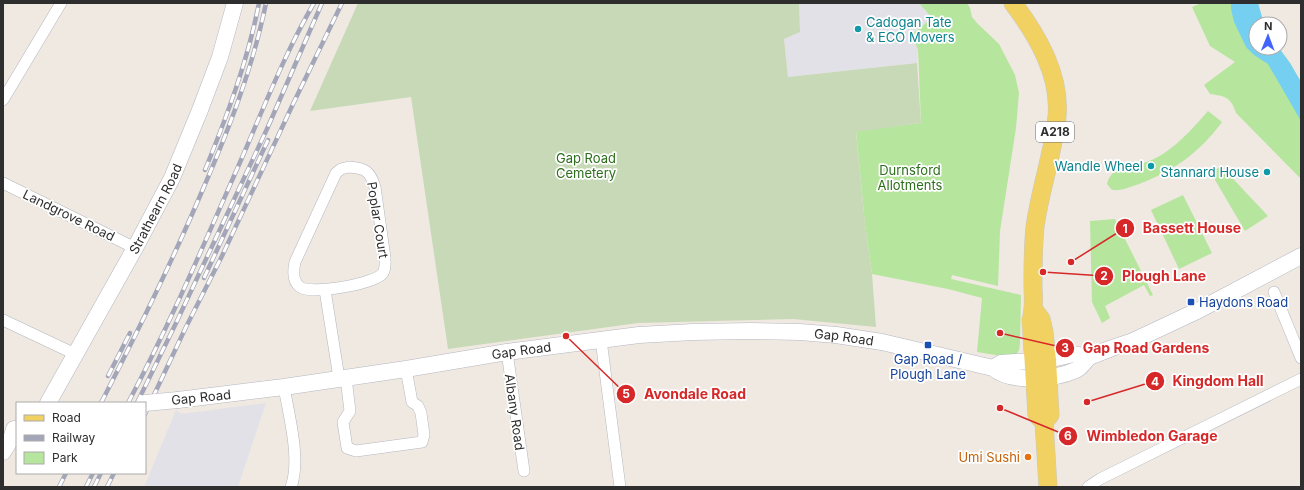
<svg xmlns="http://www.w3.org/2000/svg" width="1304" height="490" viewBox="0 0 1304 490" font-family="Inter,sans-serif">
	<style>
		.industrial { fill: #e3e1e8 }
		.green { fill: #b6e59e }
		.cemetery { fill: #c8d9b8 }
		.water { fill: #75cff0 }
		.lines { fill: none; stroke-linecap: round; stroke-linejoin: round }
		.street-casing { stroke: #b4b7c1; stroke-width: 12 }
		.secondary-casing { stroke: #b4b7c1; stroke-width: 17 }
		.primary-casing { stroke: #c9c9c9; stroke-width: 19 }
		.street { stroke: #fff; stroke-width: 11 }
		.secondary { stroke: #fff; stroke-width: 16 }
		.primary { stroke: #f2d163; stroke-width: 18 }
		.rail-casing { stroke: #a3a6b8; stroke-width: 4.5 }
		.rail { stroke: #fff; stroke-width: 3; stroke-dasharray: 9; stroke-linecap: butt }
		.secondary-bridge-casing { stroke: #b4b7c1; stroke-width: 17; stroke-linecap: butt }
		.secondary-bridge { stroke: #fff; stroke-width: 16 }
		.culture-dot { fill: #0f9aa8; stroke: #fff; stroke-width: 1.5 }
		.transit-dot { fill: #1a4fb4; stroke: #fff; stroke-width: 1.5 }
		.food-dot { fill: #e8710a; stroke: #fff; stroke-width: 1.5 }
		.labels { text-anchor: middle; stroke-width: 3.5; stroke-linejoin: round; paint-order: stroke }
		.shield { fill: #fff; stroke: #6d6d6d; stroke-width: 1 }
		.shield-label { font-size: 12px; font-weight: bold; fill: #2e2e2e }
		.culture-label { font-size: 13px; fill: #0d838f; stroke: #fff; text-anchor: end }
		.park-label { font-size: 13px; fill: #2c6e1b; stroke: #fff }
		.street-label { font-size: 13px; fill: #2e2e2e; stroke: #fff }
		.transit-label { font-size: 13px; fill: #164399; stroke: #fff; text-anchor: start }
		.food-label { font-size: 13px; fill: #c56008; stroke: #fff; text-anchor: end }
		.leader { fill: none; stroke: #d62828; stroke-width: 1.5 }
		.callout-dot { fill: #d62828; stroke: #fff; stroke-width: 1.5 }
		.mark-label { font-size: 12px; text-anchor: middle; font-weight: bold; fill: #fff }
		.callout-label { font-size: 14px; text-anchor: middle; font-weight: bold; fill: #d62828; stroke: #fff; stroke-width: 3.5; stroke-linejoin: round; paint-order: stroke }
	</style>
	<rect width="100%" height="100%" fill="#efe9e1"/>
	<g class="industrial">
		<polygon points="799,3 919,3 932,18 926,24 918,49 917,63 788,77 784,39 800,32"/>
		<polygon points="266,403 238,487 144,487 176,410 181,414"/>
	</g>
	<g class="green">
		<polygon points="919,3 967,3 970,8 972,17 977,23 999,44 1015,75 1019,93 1016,128 1000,231 998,286 952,275 951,279 1021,295 1020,344 1019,350 1016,355 1008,357 977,352 982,298 948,289 872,274 865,224 856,131 921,123 918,49 911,35 932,18"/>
		<path d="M 1201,3 L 1258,3 L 1264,24 L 1256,24 L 1256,48 L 1279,48 L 1290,63 L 1301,82 L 1301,179 L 1236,113 C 1231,97 1225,96 1210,94 L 1204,85 L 1235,62 L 1210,46 L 1192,7 Z"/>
		<path d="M 1208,111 L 1222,122 C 1200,152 1174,171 1139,184 C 1130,187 1122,191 1112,190 L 1107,184 C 1112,165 1126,171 1141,164 C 1149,161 1157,158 1163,154 C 1181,142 1194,127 1208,111 Z"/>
		<polygon points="1221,166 1268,216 1245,231 1211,173"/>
		<polygon points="1183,195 1212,253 1179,269 1151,210"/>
		<polygon points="1115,219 1153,295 1150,296 1144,285 1105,306 1110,318 1102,323 1092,302 1090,221"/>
	</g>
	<polygon class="cemetery" points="358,3 799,3 800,32 784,39 788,77 917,63 921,123 856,132 865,224 872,274 876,327 793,319 638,323 448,349 411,97 310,111"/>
	<polygon class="water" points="1231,3 1258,3 1264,24 1256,24 1256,48 1279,48 1290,63 1301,82 1301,121 1268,64 1254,55 1246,47 1234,22 1231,9"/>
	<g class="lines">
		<g class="street-casing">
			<g id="street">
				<polyline points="3,100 61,3"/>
				<path d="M 349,167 C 365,168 370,171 375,187 L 385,258 C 385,263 386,268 383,273 C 375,284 311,295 300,287 C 292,281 293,271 295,262 L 336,173 L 341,169 Z"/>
				<polyline points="3,183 135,248"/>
				<polyline points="325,290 339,378"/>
				<polyline points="1274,292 1301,358"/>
				<polyline points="3,320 75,354"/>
				<polyline points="601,340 620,487"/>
				<polyline points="507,352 524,471"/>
				<polyline points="346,378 350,411 343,422 347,448 356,451 422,442 424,435 421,413 418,406 412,402 406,369"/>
				<path d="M 284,387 C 289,416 301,460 291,487"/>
				<polyline points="1088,487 1100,479 1301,379"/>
			</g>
		</g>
		<g class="secondary-casing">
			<g id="secondary">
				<polyline points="993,368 1001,363 1047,360 1074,354 1089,357 1112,348 1133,341 1199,310 1301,256"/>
				<path id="s1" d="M 178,400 L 284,387 L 406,369 L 507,352 L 639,335 L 693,332 L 751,331 L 800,332 L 836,335 L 882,342 L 993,368 C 1011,384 1056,379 1076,370 C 1081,368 1085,361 1089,357"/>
				<path id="s2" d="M 48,403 L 135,248 L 172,178 L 200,110 L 220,57 L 235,3"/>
				<polyline points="3,452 11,439 14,429"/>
			</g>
		</g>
		<g class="primary-casing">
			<g id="primary">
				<path d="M 1013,3 C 1037,35 1061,75 1057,117 C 1053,154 1040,190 1035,227 C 1033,246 1033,266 1033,285 C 1033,298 1035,307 1031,320 L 1037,415 L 1044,422 L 1048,487"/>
				<polyline points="1034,310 1041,319 1044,332 1047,360 1050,415 1044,422"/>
			</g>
		</g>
		<use href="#street" class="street"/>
		<use href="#secondary" class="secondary"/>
		<use href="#primary" class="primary"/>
		<g class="rail-casing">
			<g id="rail">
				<path d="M 205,170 C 227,116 248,60 259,3"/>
				<polyline points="204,278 268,140"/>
				<polyline points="108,376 130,333"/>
				<path d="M 101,403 C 137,333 172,262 203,189 C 229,129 253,67 266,3"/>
				<path d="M 128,403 C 170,324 205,242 241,160 C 264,107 285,53 314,3"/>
				<polyline points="137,403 177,321 267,129 322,3"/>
				<polyline points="145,414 186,327 222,256 293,104 342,3"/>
				<polyline points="59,487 66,473"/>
				<polyline points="86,487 93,473"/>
				<polyline points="94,487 101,473"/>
				<polyline points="107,487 114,473"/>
			</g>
		</g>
		<use href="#rail" class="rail"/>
		<g class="secondary-bridge-casing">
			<polyline id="secondary-bridge" points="145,403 178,400"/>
		</g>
		<use href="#secondary-bridge" class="secondary-bridge"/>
	</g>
	<g class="culture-dot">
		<circle cx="858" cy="29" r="4"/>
		<circle cx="1151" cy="166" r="4"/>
		<circle cx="1267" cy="172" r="4"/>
	</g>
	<g class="transit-dot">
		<rect x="1187" y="298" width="8" height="8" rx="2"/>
		<rect x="924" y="341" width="8" height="8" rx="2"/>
	</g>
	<circle class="food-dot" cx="1028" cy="457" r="4"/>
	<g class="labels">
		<rect class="shield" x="1036" y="122" width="38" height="20" rx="3"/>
		<g class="shield-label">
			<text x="1055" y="136">A218</text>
		</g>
		<g class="culture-label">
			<text x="866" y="27" text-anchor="start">Cadogan Tate<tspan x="866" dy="15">&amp; ECO Movers</tspan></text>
			<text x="1143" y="171">Wandle Wheel</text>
			<text x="1259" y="177">Stannard House</text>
		</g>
		<g class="park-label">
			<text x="586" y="163">Gap Road<tspan x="586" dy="15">Cemetery</tspan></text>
			<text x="910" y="175">Durnsford<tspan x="910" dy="15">Allotments</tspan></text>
		</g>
		<g class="street-label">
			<text dy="5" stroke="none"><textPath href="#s2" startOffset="222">Strathearn Road</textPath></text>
			<text transform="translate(69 215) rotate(26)" y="5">Landgrove Road</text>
			<text transform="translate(378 220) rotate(81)" y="5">Poplar Court</text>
			<text dy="5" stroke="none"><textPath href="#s1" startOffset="671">Gap Road</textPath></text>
			<text dy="5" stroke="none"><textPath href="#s1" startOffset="347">Gap Road</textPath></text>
			<text transform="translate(201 397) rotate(-6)" y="5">Gap Road</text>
			<text transform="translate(515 412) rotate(82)" y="5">Albany Road</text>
		</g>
		<g class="transit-label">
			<text x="1199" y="307">Haydons Road</text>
			<text x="928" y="364" text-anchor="middle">Gap Road /<tspan x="928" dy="15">Plough Lane</tspan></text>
		</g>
		<g class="food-label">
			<text x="1020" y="462">Umi Sushi</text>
		</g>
	</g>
	<path class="leader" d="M1071 262L1125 228M1043 272L1104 276M1000 333L1065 348M1087 402L1155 381M566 336L626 394M1000 408L1068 436"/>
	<g class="callout-dot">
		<circle cx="1071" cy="262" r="4"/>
		<circle cx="1043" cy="272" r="4"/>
		<circle cx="1000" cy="333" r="4"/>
		<circle cx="1087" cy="402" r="4"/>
		<circle cx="566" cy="336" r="4"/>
		<circle cx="1000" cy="408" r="4"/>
		<circle cx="1125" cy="228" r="10"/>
		<circle cx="1104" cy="276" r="10"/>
		<circle cx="1065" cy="348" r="10"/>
		<circle cx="1155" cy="381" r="10"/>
		<circle cx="626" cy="394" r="10"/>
		<circle cx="1068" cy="436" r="10"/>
	</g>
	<g class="mark-label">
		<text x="1125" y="233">1</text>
		<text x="1104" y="280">2</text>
		<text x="1065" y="352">3</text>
		<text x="1155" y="386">4</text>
		<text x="626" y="398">5</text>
		<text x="1068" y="440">6</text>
	</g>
	<g class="callout-label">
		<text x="1192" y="233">Bassett House</text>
		<text x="1164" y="281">Plough Lane</text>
		<text x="1146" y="353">Gap Road Gardens</text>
		<text x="1218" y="386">Kingdom Hall</text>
		<text x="695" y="399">Avondale Road</text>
		<text x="1152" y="441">Wimbledon Garage</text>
	</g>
	<rect width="1304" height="490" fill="none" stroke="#2e2e2e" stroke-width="8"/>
	<rect x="16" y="402" width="130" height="72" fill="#ffffff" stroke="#ababab"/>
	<rect x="24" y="415" width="20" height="6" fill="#f2d163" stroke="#ababab"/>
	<text x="52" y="422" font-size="12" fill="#2e2e2e">Road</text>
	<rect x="24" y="435" width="20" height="6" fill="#a3a6b8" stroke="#ababab"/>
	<text x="52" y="442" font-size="12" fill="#2e2e2e">Railway</text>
	<rect x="24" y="452" width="20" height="12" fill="#b6e59e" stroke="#ababab"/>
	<text x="52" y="462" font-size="12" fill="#2e2e2e">Park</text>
	<g transform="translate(1268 36) rotate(1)"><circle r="19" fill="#ffffff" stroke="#ababab"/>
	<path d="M0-3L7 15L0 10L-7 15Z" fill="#4264fb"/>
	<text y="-6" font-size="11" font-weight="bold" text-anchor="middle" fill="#2e2e2e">N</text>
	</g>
</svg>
